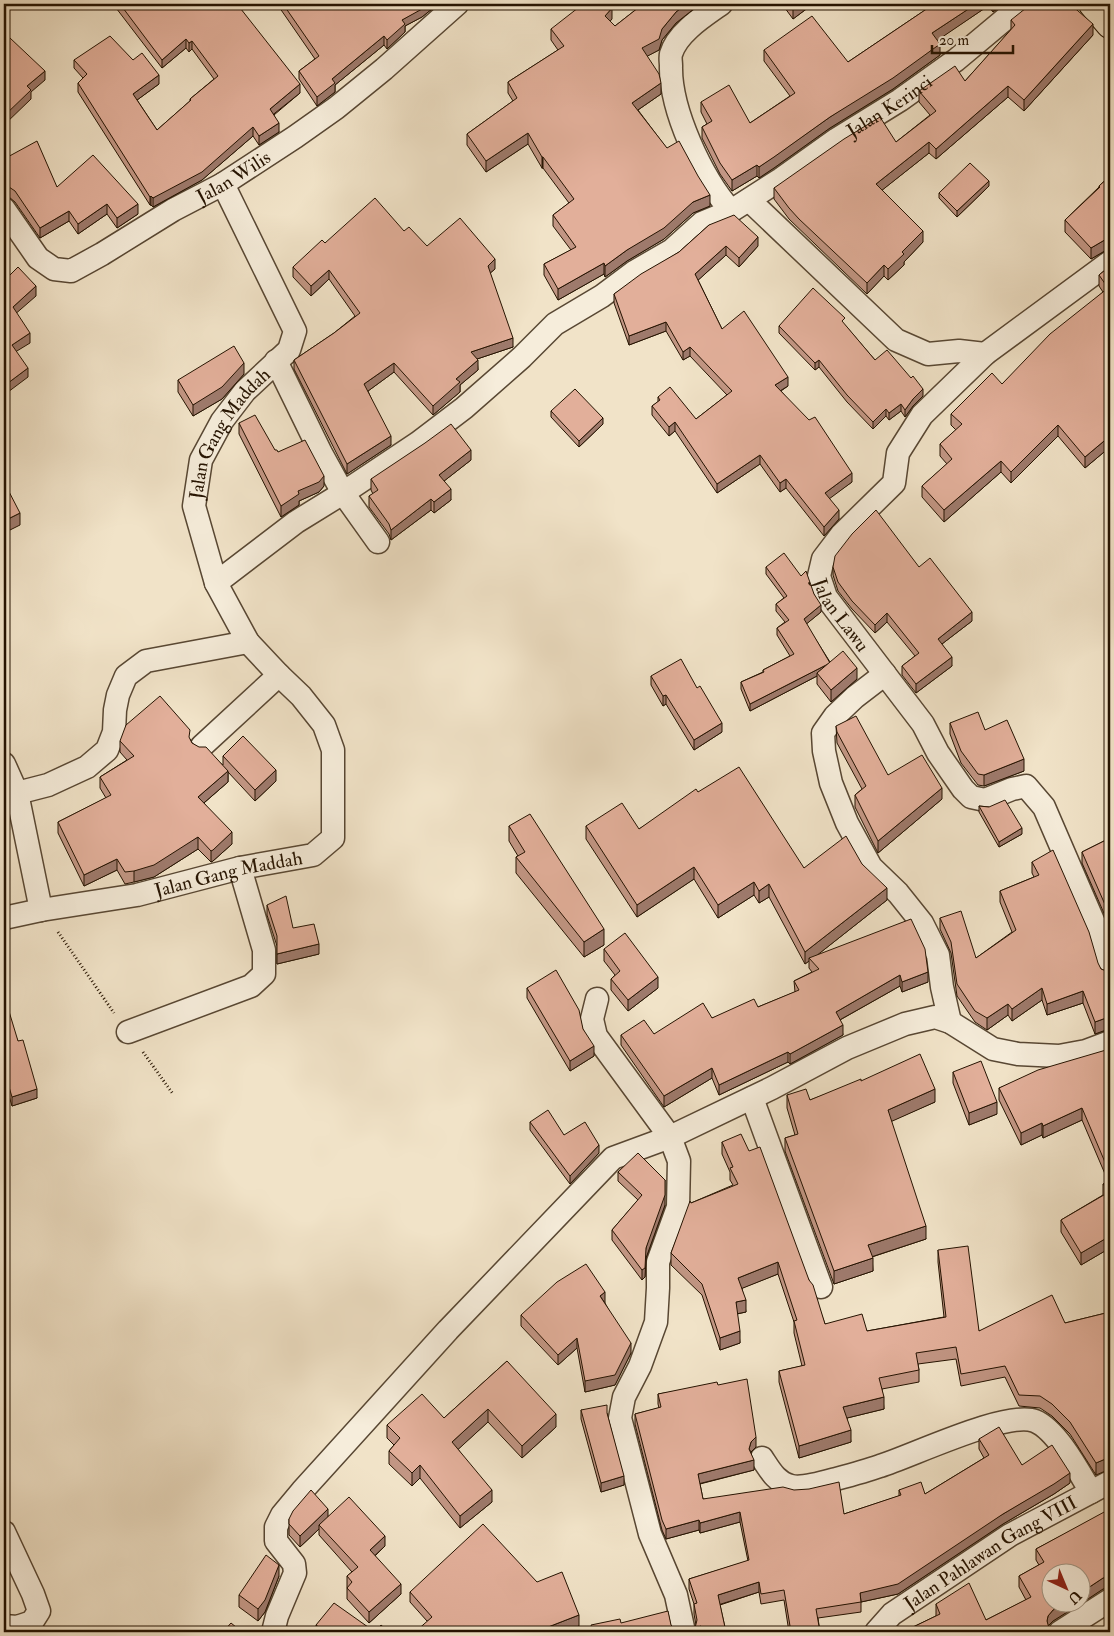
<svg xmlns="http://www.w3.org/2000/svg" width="1114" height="1636" viewBox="0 0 1114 1636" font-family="'IM FELL Double Pica',serif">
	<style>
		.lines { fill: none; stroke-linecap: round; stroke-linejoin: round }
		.minor-casing { stroke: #584733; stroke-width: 25 }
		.trunk-casing { stroke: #251301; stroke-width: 30 }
		.path { stroke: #251301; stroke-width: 3; stroke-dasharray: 1 2.5; stroke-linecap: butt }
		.minor { stroke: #f6eddb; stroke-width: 22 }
		.trunk { stroke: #f1e3c8; stroke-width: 28 }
		.wall { fill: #c29684; stroke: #251301 }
		.shaded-wall { fill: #9e7a6c; stroke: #251301 }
		.building { fill: #e2af9a; stroke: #251301 }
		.labels { text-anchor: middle; stroke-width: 5; stroke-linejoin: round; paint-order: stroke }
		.street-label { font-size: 19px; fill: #251301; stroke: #f6eddb }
	</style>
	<rect width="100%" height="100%" fill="#f1e3c8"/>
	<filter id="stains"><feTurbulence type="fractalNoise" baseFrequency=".004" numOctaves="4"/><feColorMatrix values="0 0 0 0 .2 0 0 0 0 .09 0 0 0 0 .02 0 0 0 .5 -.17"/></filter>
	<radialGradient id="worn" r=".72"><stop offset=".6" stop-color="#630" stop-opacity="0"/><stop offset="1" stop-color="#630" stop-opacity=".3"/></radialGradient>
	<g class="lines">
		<g class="minor-casing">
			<g id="minor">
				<path d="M 721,4 C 704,16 677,33 671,54 C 670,58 671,62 671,66 C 670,110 702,178 731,211"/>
				<polyline points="749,200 896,340 928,354 959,351 985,354"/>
				<path id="s1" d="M 4,209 L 38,258 L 54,269 L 71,271 L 102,254 L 173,210 L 223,184 L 295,137 L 336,108 L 384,69 L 457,4"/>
				<path id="s2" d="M 1110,262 L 985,354 L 922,415 L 898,453 L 894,483 L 842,534 L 823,559 L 819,576 L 826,597 L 923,724 L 938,753 L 963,789 L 971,797 L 985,800 L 1012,789 L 1026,786 L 1044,807 L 1101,939 L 1110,970"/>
				<polyline points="276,361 321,453 343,493 378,542"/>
				<path id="s3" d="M 216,583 L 296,522 L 343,493 L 418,443 L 464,408 L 522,357 L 555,324 L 602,296 L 634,272 L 672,250 L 702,223 L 731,211 L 781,179 L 837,139 L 900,100 L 956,60 L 1023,4"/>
				<polyline points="885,674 855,697 835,716 823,733 824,751 831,783 847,823 871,867 898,893 922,923 938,955 942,987 950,1022"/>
				<polyline points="202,746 279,675"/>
				<polyline points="4,764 17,793 41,910"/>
				<polyline points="17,793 48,785 87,767 107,750 114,732 115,710 118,695 126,676 146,661 248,642"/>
				<path id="s4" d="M 4,918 L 41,910 L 137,895 L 240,868 L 313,855 L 333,838 L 333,750 L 324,725 L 301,696 L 279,675 L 248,642 L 216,583 L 194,506 L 201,460 L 222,421 L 245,391 L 289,350 L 295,331 L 223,184"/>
				<polyline points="597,999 592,1019 596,1036 670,1137 679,1161 678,1207 658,1262 658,1288 656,1322 640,1366 624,1397 620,1418 650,1534 676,1595 684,1632"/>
				<polyline points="128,1032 251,986 264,974 264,950 240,868"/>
				<polyline points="752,1098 821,1287"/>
				<path d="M 762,1458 C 770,1470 776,1482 791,1486 C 802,1489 825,1482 836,1479 C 851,1475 866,1471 880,1466 C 912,1456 1007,1410 1035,1421 C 1057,1430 1079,1472 1091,1492"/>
				<polyline points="4,1532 33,1594 39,1611 32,1622 17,1627 4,1626"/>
				<polyline points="273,1632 277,1616 295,1573 294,1564 276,1541 276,1527 282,1515 302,1491 448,1330 613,1158 670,1137 772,1088 847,1048 905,1024 935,1017 950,1022 993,1049 1018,1054 1059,1056 1086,1051 1110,1042"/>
				<path id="s5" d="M 876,1632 L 892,1614 L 1010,1535 L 1110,1482"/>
				<polyline points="1060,1632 1110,1600"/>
			</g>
		</g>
		<g class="trunk-casing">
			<polyline id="trunk" points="1093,4 1110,24"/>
		</g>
		<g class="path">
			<polyline points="58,932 114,1013"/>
			<polyline points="143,1052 173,1094"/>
		</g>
		<use href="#minor" class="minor"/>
		<use href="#trunk" class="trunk"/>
	</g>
	<g class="wall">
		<polygon points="113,4 237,4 300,93 274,115 279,132 259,145 253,136 202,180 153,207 151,205 150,205 78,92 78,83 83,78 74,68 74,60 133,60 159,84 137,100 157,130 190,101 190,99 214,79 192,49 189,52 186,48 162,68"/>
		<polygon points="277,4 438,4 422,17 405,26 405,32 387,49 384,45 335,85 335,92 317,106 299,79 299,71 315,59"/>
		<polygon points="643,4 700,4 676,23 662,40 659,50 647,56 661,94 638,110 710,206 693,213 664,239 627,261 605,277 604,274 558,300 544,275 544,264 571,250 553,226 553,215 569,203 543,168 542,168 528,144 486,172 467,145 467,134 513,101 508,93 508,82 558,50 551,40 551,29 612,19 610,21 615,26"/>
		<polygon points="782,4 813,4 793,19"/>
		<polygon points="934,4 1003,4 993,12 988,6 937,40 940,55 893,89 830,128 774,168 759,178 757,176 732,191 720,174 702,138 702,127 707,124 701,112 701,102 750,123 790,96 764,61 764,50 848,62"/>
		<polygon points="1011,20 1093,35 1024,111 1008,97 936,159 929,153 882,190 923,242 904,262 904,265 888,280 884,276 867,294 789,219 774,199 774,188 896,142 930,115 919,102 919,91 965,81 1011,30"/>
		<polygon points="4,159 57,187 138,214 117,228 107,214 78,234 69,221 40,238 15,202 9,197 4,196"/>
		<polygon points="1110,176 1110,249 1108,249 1091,259 1065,232 1065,220 1099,187 1099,186"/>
		<polygon points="989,186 957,217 939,198 939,193"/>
		<polygon points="709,225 758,246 739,267 726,255 698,280 722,329 788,386 781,391 852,482 829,498 839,519 824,536 786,488 780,492 760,464 717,493 675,431 669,436 652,415 652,406 658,402 658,397 696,419 727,395 690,356 683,360 666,331 629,345 614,303 614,294 679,252"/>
		<polygon points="404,231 427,246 495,269 490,273 513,347 477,359 478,370 460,385 460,392 433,415 394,372 368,391 391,445 347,474 294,369 294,360 334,333 355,316 329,279 311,296 293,277 293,267 325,243"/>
		<polygon points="1110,266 1110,447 1085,468 1058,436 1011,483 1001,472 944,522 922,497 922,486 947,464 940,456 940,444 956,430 951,425 951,414 1002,384 1103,292 1099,286 1099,275"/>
		<polygon points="845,325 875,360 923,396 913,406 905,417 901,411 889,420 886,416 873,429 847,402 819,367 815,370 779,333 779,326"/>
		<polygon points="244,374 222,399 193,416 178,392 178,380"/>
		<polygon points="551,411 603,424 579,447 551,417"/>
		<polygon points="239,423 275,450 324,486 319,492 299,501 299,505 281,517 239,434"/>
		<polygon points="471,460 444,481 451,500 434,513 431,510 391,540 389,534 369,507 369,496 373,494 371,490 371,479"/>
		<polygon points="766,567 814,594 821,612 806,624 830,662 857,679 831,702 817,684 817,676 750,711 741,689 741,682 763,672 763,670 790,656 777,635 777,628 785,622 776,611 776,604 784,598 766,574"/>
		<polygon points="833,567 919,567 972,621 942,644 952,666 916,693 902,675 902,666 915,656 887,622 875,633 852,609 838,591 833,575"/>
		<polygon points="651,676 722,732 694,750 666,704 663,706 651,685"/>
		<polygon points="950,723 985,730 1024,771 984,786 978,785 961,763 950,734"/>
		<polygon points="836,726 888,775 942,799 878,853 855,807 855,795 862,789 837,743"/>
		<polygon points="190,739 192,743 223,765 223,756 276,781 255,801 228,772 228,782 204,803 232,844 213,861 211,862 198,849 154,877 134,882 125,884 117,870 84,886 58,833 58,822 106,798 100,788 100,777 127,760 120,752 120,741"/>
		<polygon points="698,792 804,868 862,864 887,900 816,956 928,982 902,992 900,986 840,1020 843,1035 790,1064 788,1062 719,1095 712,1078 664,1107 621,1045 621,1035 654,1034 712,1018 758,1007 795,992 794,981 812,972 809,968 809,961 805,964 769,897 759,903 754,895 718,918 694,879 637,917 586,839 586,826 639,829"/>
		<polygon points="979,806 989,807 1022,834 999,847 979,812"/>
		<polygon points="509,826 604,945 584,957 516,873 516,857 518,856 509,841"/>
		<polygon points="1110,838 1110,927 1082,863 1082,852"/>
		<polygon points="1032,862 1101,969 1106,971 1110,971 1110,1030 1106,1030 1095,1034 1083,1003 1047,1015 1042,1000 1012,1021 1008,1015 987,1030 975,1022 957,996 951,953 940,929 940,918 976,958 1012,932 1000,902 1000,891 1034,877 1032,873"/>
		<polygon points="267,905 319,954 277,964 277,946 267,915"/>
		<polygon points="604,949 658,988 628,1011 611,990 611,979 615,975 604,961"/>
		<polygon points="527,988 583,1029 594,1056 570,1071 527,998"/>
		<polygon points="4,1010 18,1041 37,1098 12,1106 4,1079"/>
		<polygon points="1110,1044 1110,1248 1081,1265 1061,1232 1061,1220 1103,1195 1103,1184 1108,1181 1082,1120 1043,1138 1042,1135 1021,1145 999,1100 999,1088 1105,1051 1105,1046"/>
		<polygon points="953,1072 997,1114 969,1125 953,1083"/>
		<polygon points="861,1081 935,1102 891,1121 926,1239 872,1257 873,1271 834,1284 785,1151 785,1138 795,1135 787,1108 787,1095 810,1100"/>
		<polygon points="530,1122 564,1135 599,1153 570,1184 530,1130"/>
		<polygon points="722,1142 809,1280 825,1324 867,1331 944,1317 938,1262 938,1250 979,1331 1065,1323 1110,1312 1096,1475 1070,1434 1052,1416 1040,1408 1019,1406 1005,1377 961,1386 956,1359 918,1364 919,1370 919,1382 882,1389 884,1409 847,1418 851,1442 799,1458 779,1382 779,1371 802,1366 794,1333 794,1322 778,1274 742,1288 746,1312 737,1314 740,1343 720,1350 702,1295 671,1265 671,1253 691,1203 733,1185 730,1180 730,1172 722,1154"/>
		<polygon points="618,1172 665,1205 646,1258 645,1277 642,1280 612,1240 612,1230 638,1200 618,1181"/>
		<polygon points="605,1303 631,1353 615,1385 585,1392 577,1348 558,1365 521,1326 521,1315"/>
		<polygon points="507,1361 556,1427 522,1458 488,1422 458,1449 492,1502 460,1528 420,1478 412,1486 389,1464 389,1451 394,1445 387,1438 387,1425 444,1418"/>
		<polygon points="718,1385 756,1447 751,1452 754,1470 700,1484 703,1499 844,1514 899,1496 899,1490 925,1494 984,1458 979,1449 979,1439 1022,1465 1070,1483 1054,1494 1003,1524 898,1594 861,1602 861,1612 818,1618 820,1632 789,1632 784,1600 761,1604 759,1592 720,1605 726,1632 695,1632 696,1625 694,1614 694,1604 689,1589 689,1579 748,1561 740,1522 700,1533 699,1530 666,1539 662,1530 635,1424 635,1414 659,1408 658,1404 658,1394"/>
		<polygon points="581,1410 607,1413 624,1485 601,1492 581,1419"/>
		<polygon points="1110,1510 1110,1587 1103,1589 1053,1621 1048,1626 1049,1628 1053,1632 911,1632 911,1628 936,1616 936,1604 986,1620 1026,1600 1019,1587 1019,1576 1039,1565 1036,1560 1036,1549"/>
		<polygon points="328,1516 385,1546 375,1556 401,1594 369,1623 347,1599 347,1576 352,1572 319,1535 319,1529 300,1547 289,1535 289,1519"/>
		<polygon points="279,1576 265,1612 258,1621 239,1607 239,1595"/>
		<polygon points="410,1592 579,1626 427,1621 410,1602"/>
		<polygon points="316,1625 375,1632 389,1632 316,1632"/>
	</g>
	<g class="shaded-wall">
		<polygon points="428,4 438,4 422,17 405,26 405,32 387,49 387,40 402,20"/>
		<polygon points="686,4 700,4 676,23 662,40 659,50 642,59 642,48 662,29 676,12"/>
		<polygon points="799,4 813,4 793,19 793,9"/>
		<polygon points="976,4 988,4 988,6 932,44 932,33"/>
		<polygon points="993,4 1003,4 993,12"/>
		<polygon points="612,8 612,19 605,27 605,16"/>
		<polygon points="1093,24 1093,35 1024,111 1024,100"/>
		<polygon points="384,36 384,45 335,85 335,92 317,106 317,97 332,79"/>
		<polygon points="186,39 186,48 162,68 162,60"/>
		<polygon points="192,41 192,49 189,52 189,43"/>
		<polygon points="940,44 940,55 893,89 830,128 774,168 759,178 759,167 830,117"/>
		<polygon points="45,71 45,80 31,92 31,99 4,125 4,116 27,86"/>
		<polygon points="159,75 159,84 133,103 133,94"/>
		<polygon points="661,83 661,94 632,114 632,103"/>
		<polygon points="300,84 300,93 270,117 270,109"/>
		<polygon points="1008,86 1008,97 936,159 936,149"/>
		<polygon points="279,123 279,132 259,145 259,136"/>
		<polygon points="253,127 253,136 202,180 153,207 153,198"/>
		<polygon points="528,133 528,144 486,172 486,161"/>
		<polygon points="929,142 929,153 876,195 876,184"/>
		<rect x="542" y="157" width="1" height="11"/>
		<polygon points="757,165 757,176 732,191 732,180"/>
		<polygon points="989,181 989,186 957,217 957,211"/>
		<polygon points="710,195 710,206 693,213 664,239 627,261 605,277 605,266 693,202"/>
		<polygon points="151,196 151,205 150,205 150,197"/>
		<polygon points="107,204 107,214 78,234 78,224"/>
		<polygon points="138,204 138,214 117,228 117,218"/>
		<polygon points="69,211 69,221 40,238 40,228"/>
		<polygon points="923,231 923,242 904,262 904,265 888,280 888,269 902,252"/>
		<polygon points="758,237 758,246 739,267 739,258"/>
		<polygon points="1108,238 1108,249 1091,259 1091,248"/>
		<polygon points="726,246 726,255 695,283 695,274"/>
		<polygon points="495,259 495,269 488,275 488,266"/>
		<polygon points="604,263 604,274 558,300 558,289"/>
		<polygon points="884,265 884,276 867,294 867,283"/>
		<polygon points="329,270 329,279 311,296 311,286"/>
		<polygon points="36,286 36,296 13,316 13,307"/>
		<polygon points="666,322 666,331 629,345 629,336"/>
		<polygon points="30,333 30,343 12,354 12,345"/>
		<polygon points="513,338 513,347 471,361 471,352"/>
		<polygon points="690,347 690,356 683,360 683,352"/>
		<polygon points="478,360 478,370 460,385 460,392 433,415 433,406 456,379"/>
		<polygon points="819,360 819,367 815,370 815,363"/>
		<polygon points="244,363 244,374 222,399 193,416 193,405"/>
		<polygon points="394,363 394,372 364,394 364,384"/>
		<polygon points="28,368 28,377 4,395 4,386"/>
		<polygon points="788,377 788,386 775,394 775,385"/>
		<polygon points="923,389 923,396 913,406 905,417 905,410 913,399"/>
		<polygon points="901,404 901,411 889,420 889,413"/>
		<polygon points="886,409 886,416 873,429 873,422"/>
		<polygon points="603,418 603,424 579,447 579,441"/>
		<polygon points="675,422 675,431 669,436 669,427"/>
		<polygon points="1058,425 1058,436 1011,483 1011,472"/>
		<polygon points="391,436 391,445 347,474 347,464"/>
		<polygon points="1110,436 1110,447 1085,468 1085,457"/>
		<polygon points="471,450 471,460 439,485 439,475"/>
		<polygon points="760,455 760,464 717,493 717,484"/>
		<polygon points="1001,461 1001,472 944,522 944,510"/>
		<polygon points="852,473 852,482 825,502 825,493"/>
		<polygon points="324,476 324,486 319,492 299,501 299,505 281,517 281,506 298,491"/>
		<polygon points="786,479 786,488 780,492 780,483"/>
		<polygon points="451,489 451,500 434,513 434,502"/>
		<polygon points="431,499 431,510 391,540 391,530"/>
		<polygon points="839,510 839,519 824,536 824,527"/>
		<polygon points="20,513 20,525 4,533 4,521"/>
		<polygon points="821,605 821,612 804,626 804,619"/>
		<polygon points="972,612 972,621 938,647 938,639"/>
		<polygon points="887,613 887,622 875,633 875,625"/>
		<polygon points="952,657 952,666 916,693 916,684"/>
		<polygon points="830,663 817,673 817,676 750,711 750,704"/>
		<polygon points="857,668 857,679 831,702 831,690"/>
		<polygon points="666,695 666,704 663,706 663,696"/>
		<polygon points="722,723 722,732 694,750 694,740"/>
		<polygon points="1024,759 1024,771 984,786 984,775"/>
		<polygon points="276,770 276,781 255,801 255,790"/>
		<polygon points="228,771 228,782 198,808 198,797"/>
		<polygon points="942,788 942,799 878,853 878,841"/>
		<polygon points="1022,828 1022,834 999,847 999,842"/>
		<polygon points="232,832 232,844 213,861 211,862 211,851"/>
		<polygon points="198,837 198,849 154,877 134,882 134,871"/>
		<polygon points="117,859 117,870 84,886 84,875"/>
		<polygon points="694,867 694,879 637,917 637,905"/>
		<polygon points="754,882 754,895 718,918 718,905"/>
		<polygon points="769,884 769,897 759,903 759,891"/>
		<polygon points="887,888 887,900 811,960 809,958 809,961 805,964 805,952"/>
		<polygon points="604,929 604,945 584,957 584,942"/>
		<polygon points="319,944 319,954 277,964 277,954"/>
		<polygon points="928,972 928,982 902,992 902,982"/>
		<polygon points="900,975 900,986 836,1022 836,1012"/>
		<polygon points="658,977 658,988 628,1011 628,1000"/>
		<polygon points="1042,988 1042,1000 1012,1021 1012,1009"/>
		<polygon points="1083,991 1083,1003 1047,1015 1047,1004"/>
		<polygon points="1008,1004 1008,1015 987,1030 987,1018"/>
		<polygon points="1106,1018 1106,1030 1095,1034 1095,1022"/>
		<polygon points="843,1025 843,1035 790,1064 790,1054"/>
		<polygon points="594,1046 594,1056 570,1071 570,1061"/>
		<polygon points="788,1052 788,1062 719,1095 719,1085"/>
		<polygon points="712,1068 712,1078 664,1107 664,1096"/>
		<polygon points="37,1089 37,1098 12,1106 12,1097"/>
		<polygon points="935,1089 935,1102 888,1123 888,1110"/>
		<polygon points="997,1102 997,1114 969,1125 969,1113"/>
		<polygon points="1082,1108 1082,1120 1043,1138 1043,1126"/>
		<polygon points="1042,1123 1042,1135 1021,1145 1021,1133"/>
		<polygon points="599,1145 599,1153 570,1184 570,1176"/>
		<polygon points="665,1180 665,1205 646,1258 645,1277 642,1280 642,1270 646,1248"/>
		<polygon points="926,1226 926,1239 868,1258 868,1245"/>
		<polygon points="1110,1236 1110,1248 1081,1265 1081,1253"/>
		<polygon points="873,1258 873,1271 834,1284 834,1271"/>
		<polygon points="778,1262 778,1274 738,1290 738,1278"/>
		<polygon points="605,1292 605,1303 600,1296"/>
		<polygon points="746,1300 746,1312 736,1314 736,1302"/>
		<polygon points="740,1331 740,1343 720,1350 720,1338"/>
		<polygon points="577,1338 577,1348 558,1365 558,1355"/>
		<polygon points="631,1343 631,1353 615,1385 585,1392 585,1381"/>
		<polygon points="884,1397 884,1409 843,1419 843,1407"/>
		<polygon points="488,1409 488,1422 452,1455 452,1442"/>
		<polygon points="556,1414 556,1427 522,1458 522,1446"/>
		<polygon points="851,1430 851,1442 799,1458 799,1446"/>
		<polygon points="756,1437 756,1447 751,1452 749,1449 751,1442"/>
		<polygon points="1110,1457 1110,1469 1096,1475 1096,1463"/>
		<polygon points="754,1460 754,1470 698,1484 698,1474"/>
		<polygon points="420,1465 420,1478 412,1486 412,1473"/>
		<polygon points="1070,1473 1070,1483 1054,1494 1003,1524 898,1594 861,1602 860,1593 1003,1514"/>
		<polygon points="624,1476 624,1485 601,1492 601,1483"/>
		<polygon points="492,1490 492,1502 460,1528 460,1516"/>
		<polygon points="328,1509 328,1521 319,1525 319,1529 300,1547 300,1536"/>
		<polygon points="740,1512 740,1522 700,1533 700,1523"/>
		<polygon points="699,1520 699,1530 666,1539 666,1529"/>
		<polygon points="385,1536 385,1546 370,1560 370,1550"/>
		<polygon points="279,1565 279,1576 265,1612 258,1621 258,1609"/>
		<polygon points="1110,1576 1110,1587 1103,1589 1082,1603 1082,1592 1103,1578"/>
		<polygon points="759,1582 759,1592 718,1605 718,1595"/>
		<polygon points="401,1584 401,1594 369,1623 369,1612"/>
		<polygon points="1063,1604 1080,1604 1053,1621 1048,1626 1047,1621 1048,1616 1053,1610"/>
		<polygon points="579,1615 579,1626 561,1632 543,1632 543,1629"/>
		<polygon points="701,1626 701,1632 695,1632 695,1628"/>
	</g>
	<g class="building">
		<polygon points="120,4 237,4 300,84 270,109 279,123 259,136 253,127 202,172 153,198 151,196 150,197 78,83 87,74 74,60 110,36 133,60 142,53 159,75 133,94 157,130 191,100 190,99 218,76 192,41 189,43 186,39 162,60"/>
		<polygon points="283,4 428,4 422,9 402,20 405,24 387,40 384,36 332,79 335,83 317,97 299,71 319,56"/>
		<polygon points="583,4 610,4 612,8 605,16 615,26 643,4 686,4 676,12 662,29 659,39 642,48 659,74 661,83 632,103 667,148 679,141 698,176 710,195 693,202 664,228 627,250 605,266 604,263 558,289 544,264 576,247 553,215 574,199 543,157 542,157 528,133 486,161 467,134 517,98 508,82 564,46 551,29"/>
		<polygon points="789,4 799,4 793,9"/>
		<polygon points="934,4 976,4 932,33 940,44 893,78 830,117 774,157 759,167 757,165 732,180 720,163 702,127 712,121 701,102 729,85 750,123 795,93 764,50 812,16 848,62"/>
		<polygon points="1031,4 1070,4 1093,24 1024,100 1008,86 936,149 929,142 876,184 923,231 902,252 904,254 888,269 884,265 867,283 799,219 789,208 774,188 844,139 880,117 896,142 936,111 919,91 955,66 965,81 1015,25 1011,20"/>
		<polygon points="10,38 45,71 27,86 31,90 4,116 4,40 6,41"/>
		<polygon points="37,141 57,187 93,155 138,204 117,218 107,204 78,224 69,211 40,228 15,191 9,187 4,186 4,159"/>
		<polygon points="970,163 989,181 957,211 939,193"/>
		<polygon points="1110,176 1110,238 1108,238 1091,248 1065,220 1100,187 1099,186"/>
		<polygon points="375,198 404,231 409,227 427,246 460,218 495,259 488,266 513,338 471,352 478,360 456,379 460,382 433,406 394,363 364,384 391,436 347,464 294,360 334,333 360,313 329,270 311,286 293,267 322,240 325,243"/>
		<polygon points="734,215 758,237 739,258 726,246 695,274 722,329 744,311 788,377 775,385 809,420 815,417 852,473 825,493 839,510 824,527 786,479 780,483 760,455 717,484 675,422 669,427 652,406 660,400 658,397 670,387 696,419 732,391 690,347 683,352 666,322 629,336 614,294 641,274 679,252 709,225"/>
		<polygon points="1110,266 1110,436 1085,457 1058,425 1011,472 1001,461 944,510 922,486 952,459 940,444 962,424 951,414 992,373 1002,384 1050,334 1108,288 1099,275"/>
		<polygon points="18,267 36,286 13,307 30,333 12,345 28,368 4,386 4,281"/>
		<polygon points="813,288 845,318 842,321 875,360 887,350 911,378 913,376 923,389 913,399 905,410 901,404 889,413 886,409 873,422 847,395 819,360 815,363 779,326"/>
		<polygon points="234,346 244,363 222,387 193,405 178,380"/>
		<polygon points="575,389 603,418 579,441 551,411"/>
		<polygon points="255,415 275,450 277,450 278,452 305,440 324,476 319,482 298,491 299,494 281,506 239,423"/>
		<polygon points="451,424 471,450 439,475 451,489 434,502 431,499 391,530 389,524 369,496 378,490 371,479 425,443"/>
		<polygon points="4,482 20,513 4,521"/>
		<polygon points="876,510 919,567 930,558 972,612 938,639 952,657 916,684 902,666 919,653 887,613 875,625 852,601 838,582 833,567 835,556 852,534"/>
		<polygon points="784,553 801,576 806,571 814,594 821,605 804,619 830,663 750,704 741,682 764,672 763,670 794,654 777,628 789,620 776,604 787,596 766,567"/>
		<polygon points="843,651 857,668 831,690 817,673"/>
		<polygon points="681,659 697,688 700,686 722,723 694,740 666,695 663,696 651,676"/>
		<polygon points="160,696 190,730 189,737 192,743 199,747 206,747 228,771 198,797 232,832 213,850 211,851 198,837 154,865 134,871 125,872 117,859 84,875 58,822 111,795 100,777 134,756 120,741 126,725"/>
		<polygon points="978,712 985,730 1007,720 1024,759 984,775 978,774 961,751 950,723"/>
		<polygon points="856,716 888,775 922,755 942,788 878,841 855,795 866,786 837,732 836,726"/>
		<polygon points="243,736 276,770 255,790 223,756"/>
		<polygon points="739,767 804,868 846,836 862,864 887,888 805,952 769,884 759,891 754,882 718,905 694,867 637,905 586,826 622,803 639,829 696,789 698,792"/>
		<polygon points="1005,800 1022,828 999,842 979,806 989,807"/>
		<polygon points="530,814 604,929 584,942 516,857 525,852 509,826"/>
		<polygon points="1110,838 1110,916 1082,852"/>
		<polygon points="1053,850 1089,932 1098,963 1101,969 1106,971 1110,971 1110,1019 1106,1018 1095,1022 1083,991 1047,1004 1042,988 1012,1009 1008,1004 987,1018 975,1011 957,984 951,942 940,918 961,911 976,958 1016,930 1000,891 1039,875 1032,862"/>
		<polygon points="286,896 293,928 314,924 319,944 277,954 277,936 267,905"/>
		<polygon points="911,919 925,949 928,972 902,982 900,975 836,1012 843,1025 790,1054 788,1052 719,1085 712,1068 664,1096 621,1035 644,1020 654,1034 703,1003 712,1018 754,999 758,1007 799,990 794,981 819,969 809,958"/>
		<polygon points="625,933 658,977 628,1000 611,979 620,971 604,949"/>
		<polygon points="556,970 579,1010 583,1029 594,1046 570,1061 527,988"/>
		<polygon points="8,1008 18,1041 23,1040 37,1089 12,1097 4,1070 4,1010"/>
		<polygon points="1110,1044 1110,1174 1082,1108 1043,1126 1042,1123 1021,1133 999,1088 1038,1070 1106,1050 1105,1046"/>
		<polygon points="920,1054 935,1089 888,1110 926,1226 868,1245 873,1258 834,1271 785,1138 798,1134 787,1095 806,1089 810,1100 861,1079 861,1081"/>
		<polygon points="981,1061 997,1102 969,1113 953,1072"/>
		<polygon points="548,1110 564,1135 585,1122 599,1145 570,1176 530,1122"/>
		<polygon points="741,1134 749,1151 760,1147 809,1280 813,1285 825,1324 862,1314 867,1331 946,1317 938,1250 968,1246 979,1331 1052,1295 1065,1323 1110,1312 1110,1457 1096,1463 1070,1422 1052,1404 1040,1396 1019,1395 1005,1366 961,1374 956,1347 916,1353 919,1370 879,1378 884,1397 843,1407 851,1430 799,1446 779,1371 805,1365 794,1321 797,1320 778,1262 738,1278 746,1300 736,1302 740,1331 720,1338 702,1284 671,1253 690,1201 691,1203 738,1184 730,1168 733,1167 722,1142"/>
		<polygon points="638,1153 665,1180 665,1195 646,1248 645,1268 642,1270 612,1230 642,1195 618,1172"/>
		<polygon points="1110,1179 1110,1236 1081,1253 1061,1220 1109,1192 1103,1184"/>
		<polygon points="586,1264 605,1292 600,1296 631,1343 615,1375 585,1381 577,1338 558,1355 521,1315 557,1282"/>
		<polygon points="507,1361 556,1414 522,1446 488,1409 452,1442 492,1490 460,1516 420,1465 412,1473 389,1451 400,1438 387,1425 422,1394 444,1418"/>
		<polygon points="747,1379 756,1437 751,1442 749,1449 754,1460 698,1474 703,1499 783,1487 794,1490 809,1489 839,1482 844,1514 901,1495 899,1490 921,1482 925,1494 989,1455 979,1439 999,1427 1022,1465 1052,1445 1070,1473 1054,1484 1003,1514 898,1584 860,1593 861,1602 816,1609 820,1632 791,1632 784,1590 761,1594 759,1582 718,1595 726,1632 702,1632 701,1626 695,1628 697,1620 694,1604 697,1603 689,1579 749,1560 740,1512 700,1523 699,1520 666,1529 662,1520 635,1414 661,1407 658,1394 717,1382 718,1385"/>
		<polygon points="607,1405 607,1413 624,1476 601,1483 581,1410"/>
		<polygon points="311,1490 328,1509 300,1536 289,1524 289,1519 293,1511"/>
		<polygon points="349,1497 385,1536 370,1550 401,1584 369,1612 347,1588 352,1582 347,1576 358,1567 319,1525"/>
		<polygon points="1110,1510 1110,1576 1103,1578 1082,1592 1082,1574 1052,1574 1052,1604 1063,1604 1053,1610 1048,1616 1047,1621 1049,1628 1053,1632 913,1632 911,1628 940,1614 936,1604 969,1583 986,1620 1031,1597 1019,1576 1044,1562 1036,1549 1106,1511 1107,1512"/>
		<polygon points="483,1524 537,1582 562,1572 579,1615 543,1629 544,1632 415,1632 432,1617 410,1592"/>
		<polygon points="266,1555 279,1565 265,1600 258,1609 239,1595"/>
		<polygon points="334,1603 375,1632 381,1625 389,1632 325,1632 316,1625"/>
		<polygon points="668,1611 671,1625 677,1632 593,1632 591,1625 620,1619 621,1623"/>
		<polygon points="231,1623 242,1632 223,1632"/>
		<polygon points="1072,1629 1073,1632 1065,1632"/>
	</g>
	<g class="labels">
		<g class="street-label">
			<text dy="7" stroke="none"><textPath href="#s3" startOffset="828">Jalan Kerinci</textPath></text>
			<text dy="7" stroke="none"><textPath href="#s1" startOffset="284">Jalan Wilis</textPath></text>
			<text dy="7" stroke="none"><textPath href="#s4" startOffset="799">Jalan Gang Maddah</textPath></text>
			<text dy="7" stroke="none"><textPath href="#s2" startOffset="485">Jalan Lawu</textPath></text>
			<text dy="7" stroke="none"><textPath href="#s4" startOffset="229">Jalan Gang Maddah</textPath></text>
			<text dy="7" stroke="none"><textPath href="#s5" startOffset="140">Jalan Pahlawan Gang VIII</textPath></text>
		</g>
	</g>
	<rect width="1114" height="1636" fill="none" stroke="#f1e3c8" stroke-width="20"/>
	<rect x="5" y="5" width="1104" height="1626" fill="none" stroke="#251301" stroke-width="2.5"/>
	<rect x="10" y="10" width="1094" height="1616" fill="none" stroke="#251301"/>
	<g transform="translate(1066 1588) rotate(136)"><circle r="24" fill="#f6eddb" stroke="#a29684"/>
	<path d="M0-4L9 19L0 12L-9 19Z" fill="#8f2418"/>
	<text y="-8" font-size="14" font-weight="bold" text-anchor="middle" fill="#251301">U</text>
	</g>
	<path d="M932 45v8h81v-8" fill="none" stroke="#251301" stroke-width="2.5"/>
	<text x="939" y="45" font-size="15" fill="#251301" stroke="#f6eddb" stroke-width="4" paint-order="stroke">20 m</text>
	<rect width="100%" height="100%" filter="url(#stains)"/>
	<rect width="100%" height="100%" fill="url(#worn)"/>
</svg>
